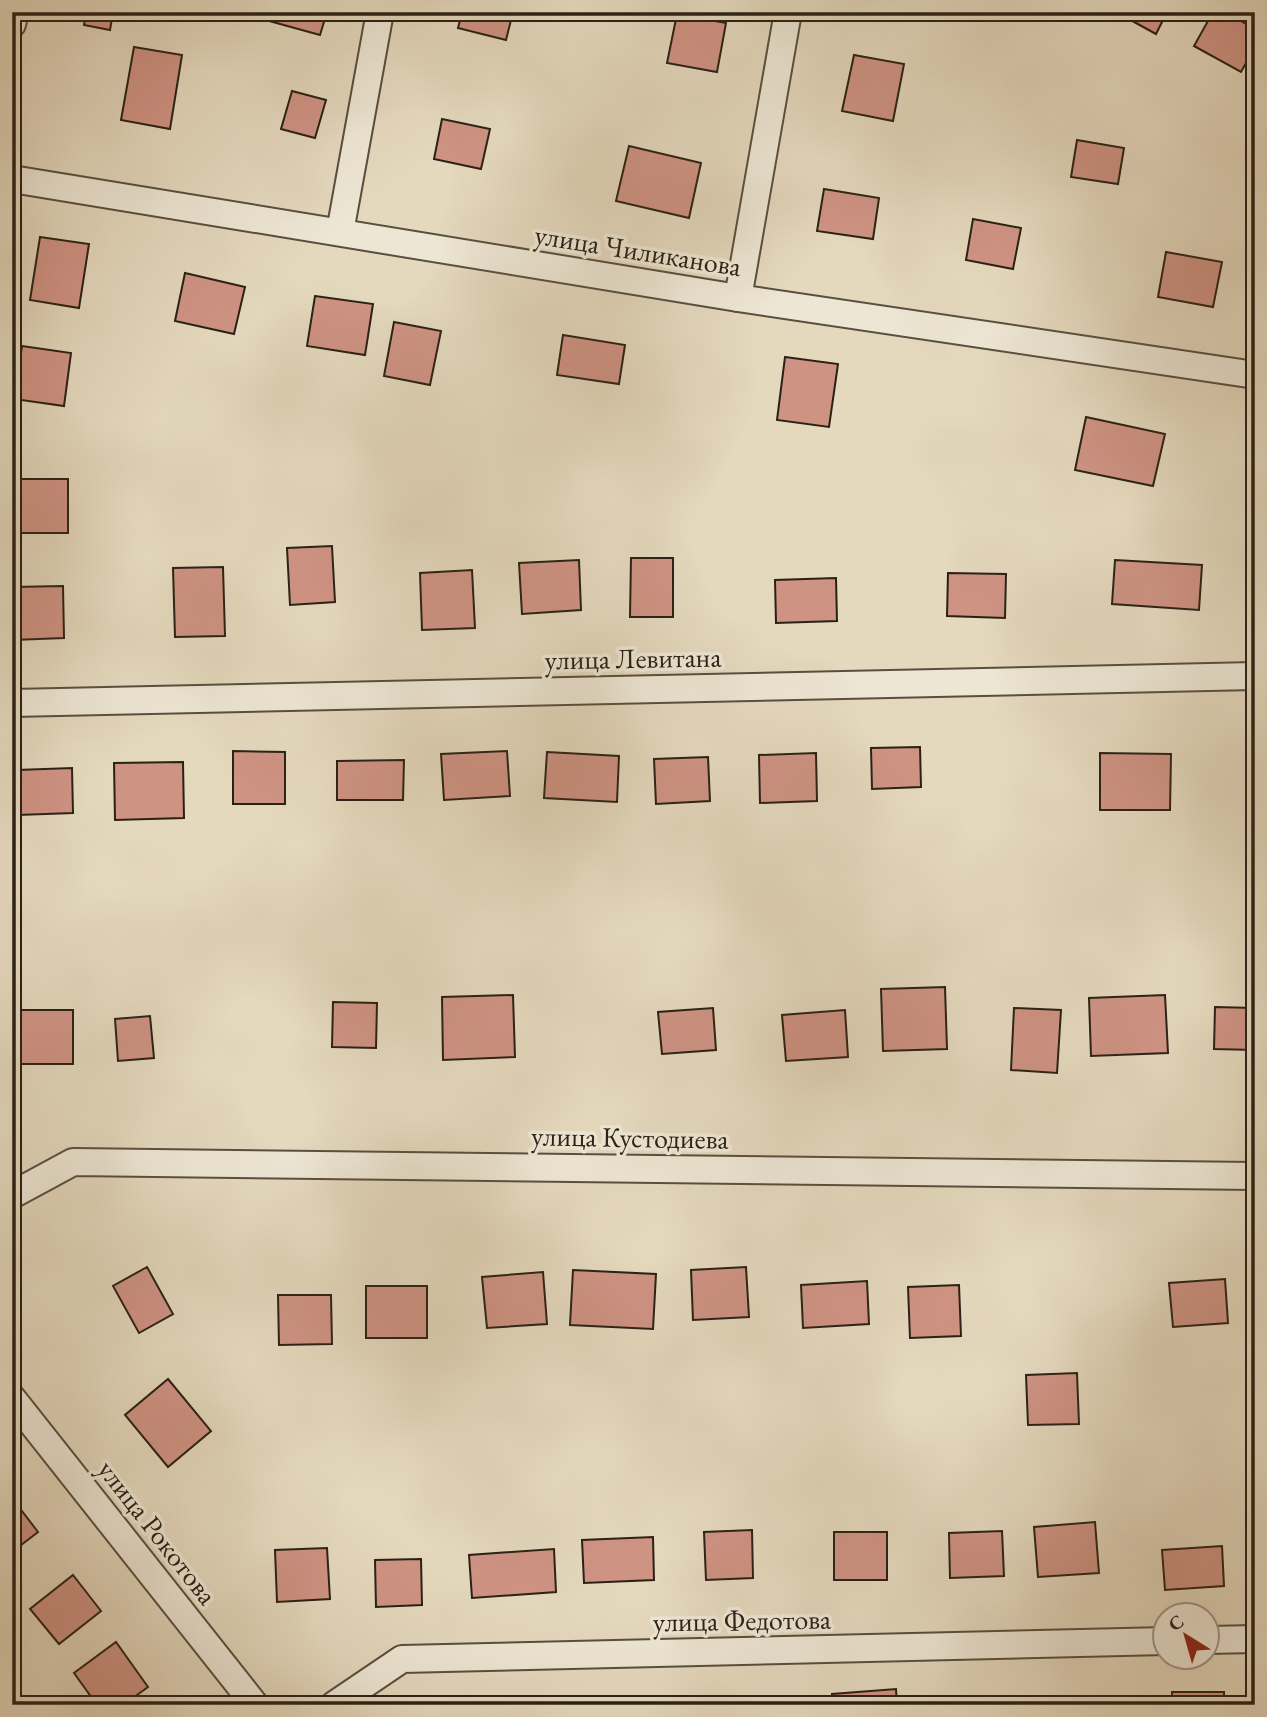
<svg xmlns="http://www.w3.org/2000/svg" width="1267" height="1717" viewBox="0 0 1267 1717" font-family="'EB Garamond',serif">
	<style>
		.building { fill: #cf9384; stroke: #2a2115; stroke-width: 2 }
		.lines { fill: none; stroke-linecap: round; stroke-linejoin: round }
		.street-casing { stroke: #584f3f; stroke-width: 30 }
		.street { stroke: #ede6d4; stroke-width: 26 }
		.labels { text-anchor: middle; stroke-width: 7; stroke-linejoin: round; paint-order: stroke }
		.street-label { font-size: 28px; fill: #2a2115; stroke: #ede6d4 }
	</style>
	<rect width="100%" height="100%" fill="#e4d8bd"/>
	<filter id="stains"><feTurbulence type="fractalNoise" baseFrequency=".00286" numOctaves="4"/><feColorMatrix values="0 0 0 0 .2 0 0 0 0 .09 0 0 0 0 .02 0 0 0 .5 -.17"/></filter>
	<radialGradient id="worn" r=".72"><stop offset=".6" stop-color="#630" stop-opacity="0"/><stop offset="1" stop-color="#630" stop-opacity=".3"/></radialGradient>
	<g class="building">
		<polygon points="86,12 113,12 110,30 84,25"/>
		<polygon points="264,12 327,12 320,35 262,19"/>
		<polygon points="462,12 513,12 506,40 458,28"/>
		<polygon points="1116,12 1167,12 1156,34"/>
		<polygon points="1213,12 1225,12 1255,29 1255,47 1241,72 1194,46"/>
		<polygon points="677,14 726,23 717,72 667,63"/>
		<polygon points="134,47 182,55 170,129 121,120"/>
		<polygon points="854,55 904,64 893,121 842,111"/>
		<polygon points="292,91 326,100 315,138 281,129"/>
		<polygon points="442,119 490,129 481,169 434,159"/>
		<polygon points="1077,140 1124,148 1118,184 1071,177"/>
		<polygon points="629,146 701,163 689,218 616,201"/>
		<polygon points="824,189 879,198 873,239 817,231"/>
		<polygon points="973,219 1021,228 1013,269 966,260"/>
		<polygon points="40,237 89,244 79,308 30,300"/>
		<polygon points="1166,252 1222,262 1213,307 1158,297"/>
		<polygon points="185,273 245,287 234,334 175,321"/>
		<polygon points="315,296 373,304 365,355 307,346"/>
		<polygon points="394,322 441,331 430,385 384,376"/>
		<polygon points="563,335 625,345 619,384 557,375"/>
		<polygon points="22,346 71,353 64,406 14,399"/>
		<polygon points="785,357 838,364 829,427 777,420"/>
		<polygon points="1086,417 1165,434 1153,486 1075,470"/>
		<rect x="12" y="479" width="56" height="54"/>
		<polygon points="332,546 335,602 290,605 287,548"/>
		<polygon points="631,558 673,558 673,617 630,617"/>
		<polygon points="579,560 581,610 522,614 519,563"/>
		<polygon points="1115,560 1202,565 1199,610 1112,604"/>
		<polygon points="223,567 225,636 175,637 173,568"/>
		<polygon points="472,570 475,628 422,630 420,573"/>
		<polygon points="948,573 1006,574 1005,618 947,616"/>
		<polygon points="836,578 837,621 776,623 775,580"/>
		<polygon points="63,586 64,638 13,640 12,587"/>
		<polygon points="920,747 921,787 872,789 871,748"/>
		<polygon points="233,751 285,752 285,804 233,804"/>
		<polygon points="507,751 510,796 444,800 441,754"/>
		<polygon points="547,752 619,756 617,802 544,798"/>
		<polygon points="816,753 817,801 760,803 759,755"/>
		<polygon points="1100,753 1171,754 1170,810 1100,810"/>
		<polygon points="708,757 710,801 656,804 654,759"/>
		<polygon points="404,760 403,800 337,800 337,761"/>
		<polygon points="183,762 184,818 115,820 114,763"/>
		<polygon points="72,768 73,813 18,815 17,770"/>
		<polygon points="945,987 947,1049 883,1051 881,989"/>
		<polygon points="513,995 515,1057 443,1060 442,997"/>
		<polygon points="1165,995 1168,1053 1091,1056 1089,998"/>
		<polygon points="333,1002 377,1003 376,1048 332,1047"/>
		<polygon points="1215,1007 1255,1008 1255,1050 1214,1049"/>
		<polygon points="713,1008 716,1050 662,1054 658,1012"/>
		<polygon points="1014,1008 1061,1010 1057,1073 1011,1070"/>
		<rect x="16" y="1010" width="57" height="54"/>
		<polygon points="845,1010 848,1057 786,1061 782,1015"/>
		<polygon points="150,1016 154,1058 118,1061 115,1019"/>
		<polygon points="147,1267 173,1314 139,1333 113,1286"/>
		<polygon points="746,1267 749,1317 693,1320 691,1270"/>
		<polygon points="573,1270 656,1274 653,1329 570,1325"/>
		<polygon points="543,1272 547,1324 487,1328 482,1277"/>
		<polygon points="1225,1279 1228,1323 1173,1327 1169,1283"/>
		<polygon points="867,1281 869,1324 803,1328 801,1285"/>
		<polygon points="959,1285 961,1336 910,1338 908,1287"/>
		<rect x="366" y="1286" width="61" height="52"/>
		<polygon points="278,1295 331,1295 332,1344 279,1345"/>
		<polygon points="1077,1373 1079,1424 1028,1425 1026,1375"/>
		<polygon points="168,1379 211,1431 168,1467 125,1415"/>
		<polygon points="12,1498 38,1532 12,1552"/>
		<polygon points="1095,1522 1099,1573 1038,1577 1034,1527"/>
		<polygon points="752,1530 753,1578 706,1580 704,1532"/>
		<polygon points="1002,1531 1004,1576 950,1578 949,1533"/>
		<rect x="834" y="1532" width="53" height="48"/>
		<polygon points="653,1537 654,1580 584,1583 582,1540"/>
		<polygon points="1222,1546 1224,1586 1165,1590 1162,1550"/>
		<polygon points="327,1548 330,1599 277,1602 275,1550"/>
		<polygon points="554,1549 556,1592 472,1598 469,1555"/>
		<polygon points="421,1559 422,1605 376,1607 375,1560"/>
		<polygon points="73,1575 101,1611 59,1644 30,1609"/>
		<polygon points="116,1642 148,1687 123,1705 97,1705 74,1673"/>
		<polygon points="896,1689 897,1705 832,1705 832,1694"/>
		<rect x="1172" y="1692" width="52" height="13"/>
	</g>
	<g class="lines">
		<g class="street-casing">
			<g id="street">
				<polyline points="12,24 15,12"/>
				<polyline points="12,179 738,298 1255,375"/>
				<polyline points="340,232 380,12"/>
				<polyline points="738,298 788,12"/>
				<polyline points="12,703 1255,676"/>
				<polyline points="12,1195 73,1162 1255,1176"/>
				<polyline points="12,1398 255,1705"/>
				<polyline points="1208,1640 1255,1639"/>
				<polyline points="334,1705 402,1659 1166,1641"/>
			</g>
		</g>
		<use href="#street" class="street"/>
	</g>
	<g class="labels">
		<g class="street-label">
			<text transform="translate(638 250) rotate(9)" y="10">улица Чиликанова</text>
			<text transform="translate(633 658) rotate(-1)" y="10">улица Левитана</text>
			<text transform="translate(630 1137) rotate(1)" y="10">улица Кустодиева</text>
			<text transform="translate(158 1532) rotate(52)" y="10">улица Рокотова</text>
			<text transform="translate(742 1620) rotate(-1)" y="10">улица Федотова</text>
		</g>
	</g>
	<rect width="1267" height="1717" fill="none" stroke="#e4d8bd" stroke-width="42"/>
	<rect x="14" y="14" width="1239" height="1689" fill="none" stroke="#2a2115" stroke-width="3.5"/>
	<rect x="21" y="21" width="1225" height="1675" fill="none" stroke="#2a2115" stroke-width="2"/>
	<g transform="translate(1186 1636) rotate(323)"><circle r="33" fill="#ede6d4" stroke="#9f9788" stroke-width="2"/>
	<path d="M0-5L12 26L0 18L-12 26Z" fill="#8f2418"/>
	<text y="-10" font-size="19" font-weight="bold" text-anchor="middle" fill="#2a2115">С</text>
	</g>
	<rect width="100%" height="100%" filter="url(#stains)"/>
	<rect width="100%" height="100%" fill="url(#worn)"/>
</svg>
